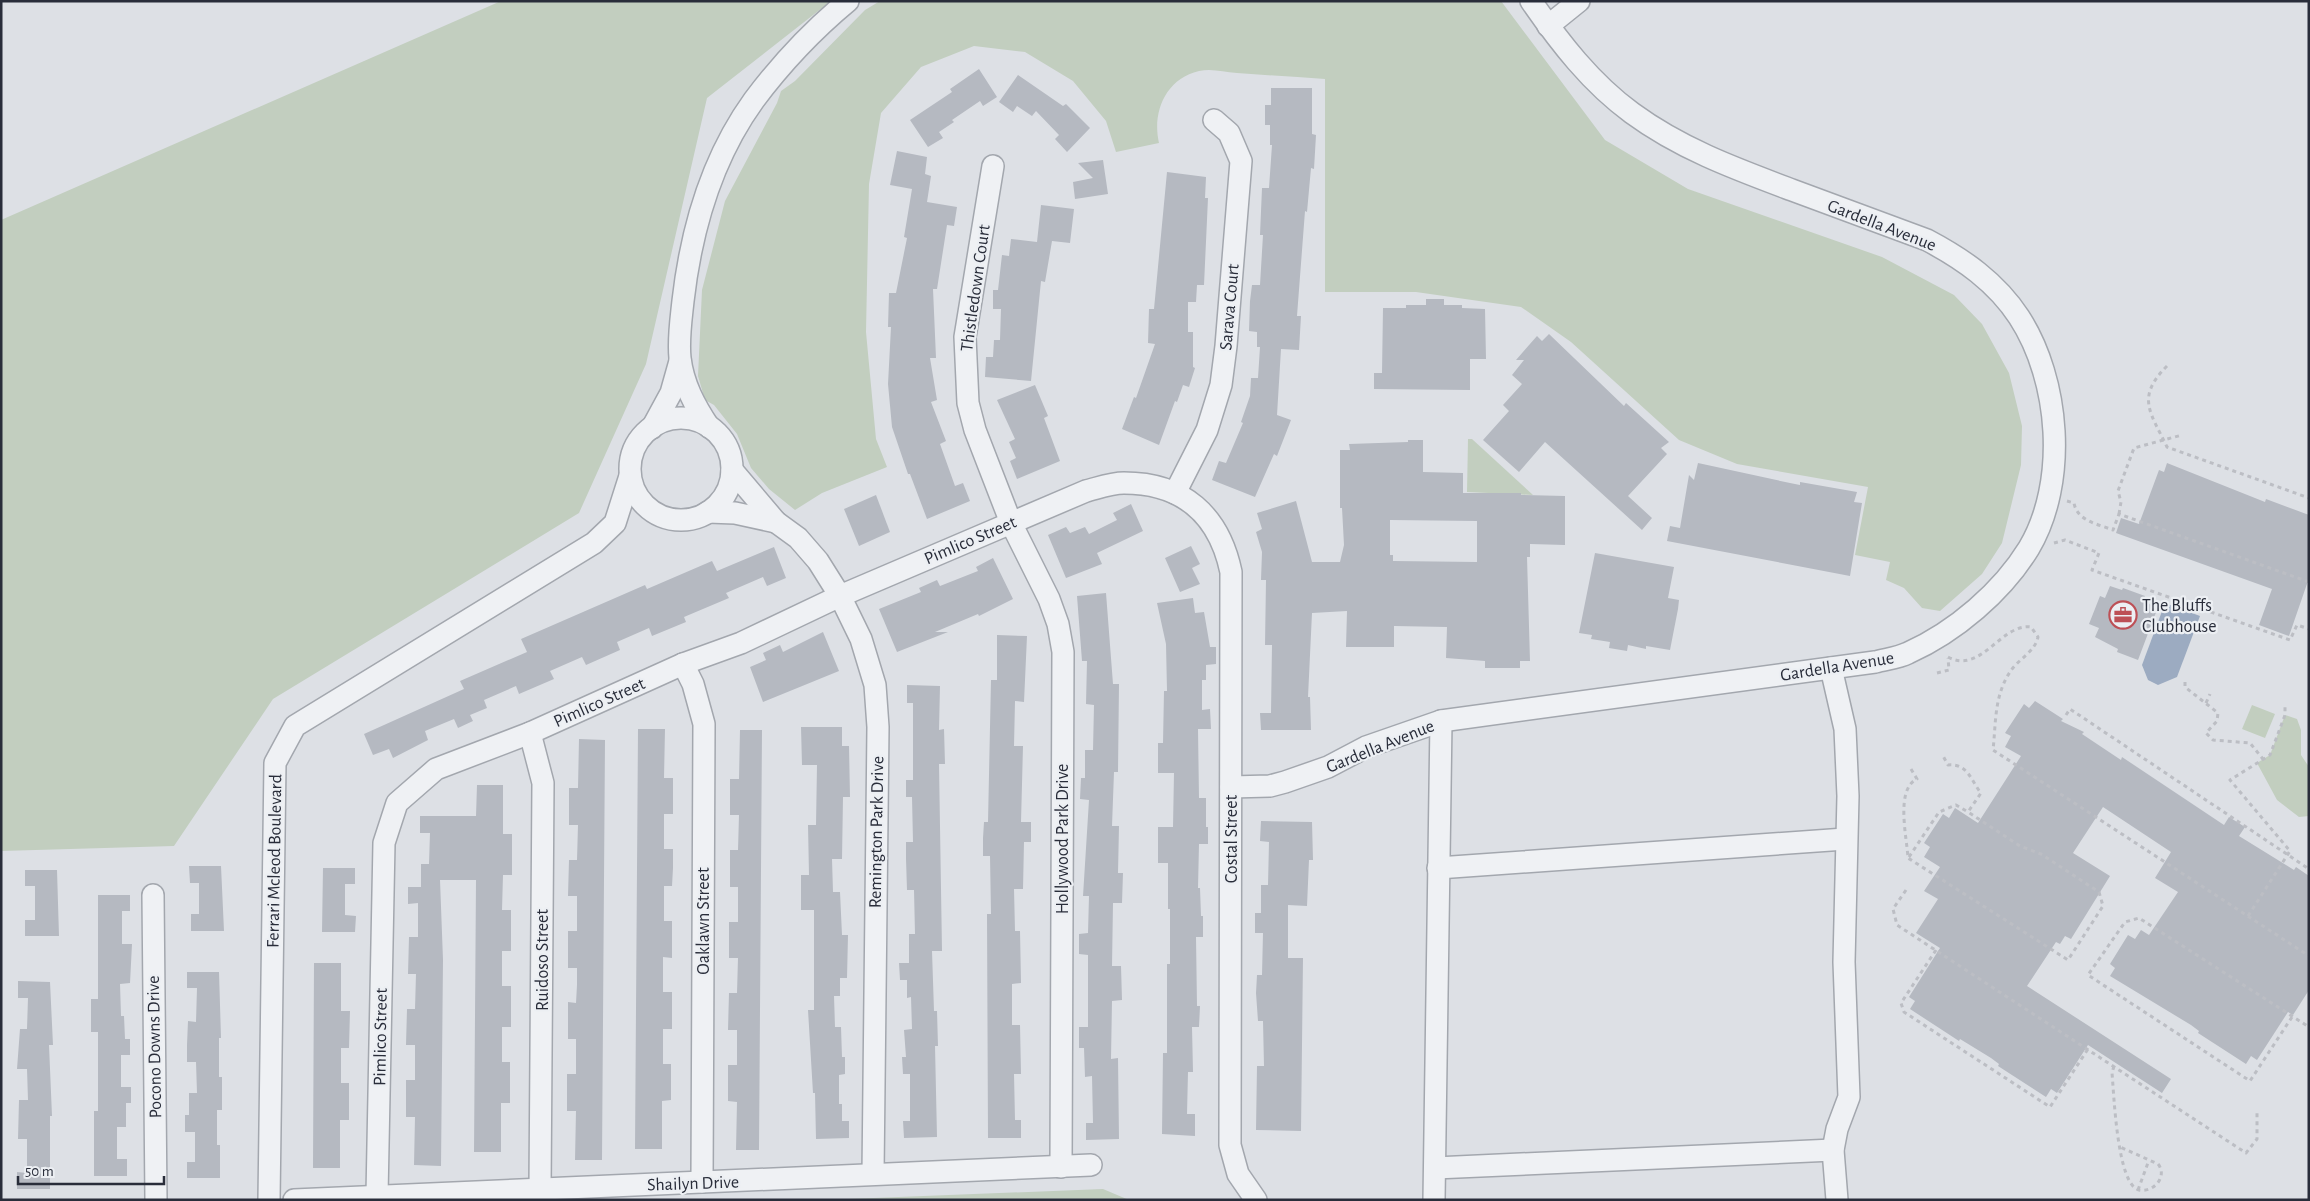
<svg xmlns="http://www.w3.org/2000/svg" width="2310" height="1201" viewBox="0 0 2310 1201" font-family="'Alegreya Sans',sans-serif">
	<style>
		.green { fill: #c2cebf }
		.water { fill: #9cabc1 }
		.building { fill: #b5b9c1; fill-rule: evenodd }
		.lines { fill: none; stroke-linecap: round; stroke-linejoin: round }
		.minor-casing { stroke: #a3a7ae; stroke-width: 24 }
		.path { stroke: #bcbec4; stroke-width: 3; stroke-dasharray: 4 4; stroke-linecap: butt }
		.minor { stroke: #eff1f4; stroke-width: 21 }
		.labels { text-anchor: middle; stroke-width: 4.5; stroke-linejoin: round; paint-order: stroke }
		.street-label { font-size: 18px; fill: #292d3a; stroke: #eceff3 }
		.poi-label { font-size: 18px; fill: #292d3a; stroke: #eceff3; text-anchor: start }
	</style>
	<rect width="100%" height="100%" fill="#dde0e5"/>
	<g class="green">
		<polygon points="501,1 831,1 707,98 646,364 579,513 273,699 174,846 1,851 1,220"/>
		<path d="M 880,1 L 1501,1 L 1605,140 L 1688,189 L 1882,257 L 1954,295 L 1982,324 L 2009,373 L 2022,426 L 2021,465 L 2002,543 L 1982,574 L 1940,611 L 1922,608 L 1904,588 L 1886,580 L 1890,562 L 1855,555 L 1868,487 L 1737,464 L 1679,440 L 1571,342 L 1521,307 L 1416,292 L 1325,292 L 1325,79 C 1296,77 1266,75 1237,73 C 1223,72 1212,68 1199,71 C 1165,79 1152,113 1159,143 L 1116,152 L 1106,121 L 1073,81 L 1025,52 L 974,46 L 921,67 L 881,113 L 869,184 L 866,332 L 876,439 L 887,467 L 822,493 L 795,510 L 769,489 L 751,468 L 737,434 L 714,405 L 705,400 L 698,376 L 702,290 L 725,201 L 777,103 L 781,91 L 795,81 L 865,10 Z"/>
		<polygon points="1468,439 1472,439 1533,495 1467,492"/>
		<polygon points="2252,705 2275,714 2265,738 2242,729"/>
		<polygon points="2285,715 2297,719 2301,730 2301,755 2309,767 2309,816 2299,817 2277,800 2257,763 2270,755"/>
		<polygon points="1103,1189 1129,1200 823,1200"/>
	</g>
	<polygon class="water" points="2165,603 2200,616 2177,677 2158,685 2148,680 2142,665"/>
	<g class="building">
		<polygon points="979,69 997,97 983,106 980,101 952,120 954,122 939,132 943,138 928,147 910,120 952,92 950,89"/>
		<polygon points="1018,75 1063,106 1066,104 1090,128 1067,152 1055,139 1059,135 1036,111 1032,116 1017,106 1013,112 999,102"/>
		<polygon points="1271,88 1312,88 1312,134 1316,135 1314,169 1311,168 1307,212 1305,211 1297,316 1301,316 1299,350 1281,349 1277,415 1291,420 1277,456 1274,454 1255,497 1212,480 1219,461 1226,463 1243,423 1241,422 1250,396 1251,378 1258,378 1260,347 1257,347 1257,332 1249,331 1250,301 1252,285 1260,285 1263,235 1260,235 1262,188 1269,188 1272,145 1270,145 1270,125 1265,125 1265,105 1271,105"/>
		<polygon points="897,151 927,157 925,174 931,176 927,202 957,207 954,226 947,225 937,289 933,289 936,358 930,358 937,400 931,402 946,441 940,444 955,486 963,483 970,501 927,519 910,474 908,474 892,427 888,384 891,327 888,327 889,293 896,293 907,238 904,237 912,189 890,185"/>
		<polygon points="1103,160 1108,194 1075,199 1073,182 1093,178 1078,163"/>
		<polygon points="1167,172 1206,177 1205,198 1208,198 1204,285 1197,285 1196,302 1188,302 1188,332 1193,332 1193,367 1195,368 1189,387 1183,385 1177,402 1175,401 1159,445 1122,429 1134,397 1136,398 1155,344 1148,343 1149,309 1154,309"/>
		<polygon points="1041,205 1074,209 1070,243 1052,241 1045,282 1041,281 1031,381 985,377 986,357 993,357 994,340 1000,340 1001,309 993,309 993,290 998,290 1002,255 1009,256 1011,239 1037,242"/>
		<polygon points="1426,299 1444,299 1444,305 1462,305 1462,308 1485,309 1486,359 1470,359 1470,390 1374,389 1374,373 1382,373 1383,308 1406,308 1406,305 1426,305"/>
		<polygon points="1549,334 1624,406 1626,403 1669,442 1661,448 1667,454 1628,496 1652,518 1642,530 1545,442 1519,472 1483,440 1509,411 1503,405 1522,384 1512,375 1524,360 1516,360 1537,336 1542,341"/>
		<polygon points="1035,385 1048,416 1044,418 1060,461 1017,479 1010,461 1016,458 1009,442 1015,439 997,400"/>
		<path d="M 1408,440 L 1423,440 L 1423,472 L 1463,473 L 1463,493 L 1521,493 L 1521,495 L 1565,496 L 1565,545 L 1530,544 L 1530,557 L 1527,557 L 1530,661 L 1520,661 L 1520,668 L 1485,668 L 1485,661 L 1446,658 L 1447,627 L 1394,626 L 1394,647 L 1346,647 L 1347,611 L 1312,613 L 1308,697 L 1310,697 L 1311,730 L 1261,730 L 1260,713 L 1271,713 L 1272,645 L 1265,645 L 1266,580 L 1261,580 L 1262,552 L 1256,532 L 1262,529 L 1257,513 L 1296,501 L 1312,562 L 1340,562 L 1344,545 L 1342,508 L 1340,508 L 1340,450 L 1350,450 L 1349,444 L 1408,442 ZM 1390,520 L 1477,521 L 1477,562 L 1393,561 L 1393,555 L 1390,555 Z"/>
		<polygon points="1698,463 1790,483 1800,485 1800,482 1857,492 1854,502 1862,503 1850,576 1667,541 1670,526 1680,528 1689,475 1694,480"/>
		<polygon points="2167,463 2265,502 2266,499 2309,515 2309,578 2289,636 2259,625 2272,589 2116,533 2121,518 2139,524 2159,470 2164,472"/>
		<polygon points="876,495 890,532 859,546 844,509"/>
		<polygon points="1131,504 1143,531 1097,553 1102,564 1066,578 1048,535 1066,527 1070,533 1085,527 1089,534 1117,520 1113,513"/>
		<polygon points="1191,546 1200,564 1192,568 1200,584 1180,592 1165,558"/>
		<polygon points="774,547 786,578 767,586 763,577 726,593 729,598 684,617 686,622 652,636 649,628 617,642 620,650 586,665 582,657 550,671 554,679 519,694 516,686 484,700 487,708 470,715 473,721 458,728 454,719 425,731 428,740 393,758 389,749 373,755 364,734 464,689 460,681 527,652 521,639 645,585 647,589 712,561 717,571"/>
		<polygon points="1595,553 1674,567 1668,598 1679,600 1678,609 1670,650 1646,646 1646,649 1628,645 1627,651 1609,648 1610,642 1591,639 1592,635 1579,633"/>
		<polygon points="993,558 1013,599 979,616 978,614 935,632 948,632 897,652 879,609 921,592 919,588 937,580 940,586 978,571 976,567"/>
		<polygon points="2110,586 2122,590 2123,588 2145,596 2143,602 2158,607 2138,660 2117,652 2118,649 2095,637 2099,628 2089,624 2100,596 2105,598"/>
		<polygon points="1106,593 1113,684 1119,684 1118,772 1114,772 1112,826 1119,826 1118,873 1123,873 1122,903 1113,903 1112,966 1121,966 1122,1000 1112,1001 1111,1059 1118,1058 1119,1139 1086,1140 1086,1123 1093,1123 1092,1076 1085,1077 1084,1048 1079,1048 1079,1027 1088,1027 1088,955 1079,954 1079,934 1088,933 1089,896 1083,896 1089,800 1080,799 1081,778 1085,778 1085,750 1093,750 1094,705 1086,704 1087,661 1082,661 1077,596"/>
		<polygon points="1193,598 1195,613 1204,612 1210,647 1216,647 1216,664 1206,665 1206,680 1202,680 1202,710 1210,709 1211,729 1198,729 1199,798 1206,798 1206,827 1208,827 1208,844 1199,844 1198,888 1200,888 1201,916 1203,916 1203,937 1196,937 1197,1006 1200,1006 1199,1027 1192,1027 1193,1072 1188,1072 1187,1114 1195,1114 1195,1136 1162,1134 1163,1053 1167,1053 1167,964 1170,964 1170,909 1168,909 1168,863 1158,863 1158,827 1173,827 1174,773 1158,773 1158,743 1163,743 1164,691 1167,691 1166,644 1157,603"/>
		<polygon points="823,632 839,671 763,702 750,667 766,660 763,653 780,645 783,652"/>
		<polygon points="997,635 1027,636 1024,702 1015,701 1014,746 1023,746 1021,822 1031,822 1031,842 1024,842 1023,889 1014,889 1015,931 1020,931 1021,983 1012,984 1012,1025 1020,1025 1021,1074 1014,1074 1015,1120 1021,1120 1021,1138 988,1138 987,914 991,914 990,856 983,856 983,838 984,822 988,822 991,680 997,680"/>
		<polygon points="907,685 940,686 939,730 944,729 945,764 939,764 942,951 932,951 934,1011 937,1011 938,1046 935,1046 937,1137 904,1138 903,1121 910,1121 910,1074 903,1074 902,1057 906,1057 904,1030 912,1029 911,997 907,998 907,980 900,980 899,963 909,963 909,934 915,934 914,890 907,890 906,859 906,842 913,842 912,797 906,797 906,780 913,780 913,703 907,703"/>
		<polygon points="2035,701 2063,719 2061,721 2084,732 2082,734 2121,760 2122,757 2224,825 2229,817 2245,827 2239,836 2294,870 2296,867 2309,876 2309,990 2293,1015 2288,1012 2257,1060 2251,1056 2246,1064 2198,1033 2199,1031 2191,1025 2110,976 2115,968 2110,964 2128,935 2135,939 2141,930 2149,935 2178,892 2155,878 2171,852 2103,807 2073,853 2110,876 2071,939 2065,936 2060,944 2056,942 2027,986 2171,1079 2162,1093 2088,1045 2057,1093 2051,1089 2046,1097 1998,1066 1999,1064 1991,1058 1960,1039 1959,1041 1910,1009 1915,1001 1909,997 1940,948 1916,933 1938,899 1924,891 1940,867 1924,857 1930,847 1924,843 1943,814 1949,818 1955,808 1978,823 2021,756 2005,747 2011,736 2005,733 2024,704 2029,708"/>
		<polygon points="801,727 842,727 842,746 849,746 850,797 843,797 842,859 832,859 833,892 840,892 842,935 848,935 847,978 840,978 840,996 834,996 835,1027 841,1027 842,1057 845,1057 845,1074 839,1075 839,1104 842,1104 842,1121 849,1121 849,1138 816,1139 815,1093 813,1093 808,1010 814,1010 814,910 801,910 801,875 809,875 808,825 816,825 817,765 802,765"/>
		<polygon points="638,729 665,729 664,778 673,778 673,814 664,814 664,849 673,849 673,868 672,886 664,886 664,921 672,921 672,958 663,957 663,992 672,992 672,1029 663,1029 663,1064 671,1064 671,1100 662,1101 662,1149 635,1149"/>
		<polygon points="740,730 762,730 759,1150 736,1150 737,1102 728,1101 728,1065 737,1065 737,1030 728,1030 729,993 737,993 738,958 729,958 729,922 738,922 738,887 730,887 730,850 738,850 739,815 730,815 730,779 739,779"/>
		<polygon points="579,739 605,740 602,1160 575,1160 576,1111 567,1111 567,1074 576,1074 576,1039 568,1039 568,1002 576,1003 577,985 577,968 568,968 568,931 577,931 577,896 568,896 569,860 577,860 578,825 569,825 569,788 578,788"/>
		<polygon points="477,785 503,785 503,834 512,834 512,875 503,875 502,910 511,910 511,951 502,951 502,986 511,986 511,1027 502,1027 502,1062 510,1062 510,1103 501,1103 501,1152 474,1152 476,880 440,880 443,960 441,1166 414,1165 415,1117 406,1117 406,1080 415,1080 415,1045 406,1045 407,1009 415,1009 416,974 408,974 409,937 418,937 418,903 408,904 408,887 421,887 421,864 429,864 430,833 420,833 420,816 476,816"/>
		<polygon points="1261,821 1312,822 1313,860 1309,860 1307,906 1288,905 1288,958 1303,958 1301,1131 1256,1130 1257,1066 1264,1066 1263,1021 1258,1021 1256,993 1257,975 1262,975 1263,933 1255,933 1255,913 1261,913 1261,885 1268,885 1269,842 1260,841"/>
		<polygon points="189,866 221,866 224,931 191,931 191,914 199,914 199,883 190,883"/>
		<polygon points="323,868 355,868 355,884 345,884 345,915 356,916 355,932 322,932"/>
		<polygon points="25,870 57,870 59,936 25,936 25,920 35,920 35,886 25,886"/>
		<polygon points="98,895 130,895 130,911 122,911 122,944 132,944 130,983 120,984 121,1016 124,1016 125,1039 130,1039 130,1055 121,1055 121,1087 131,1087 131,1103 126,1103 126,1127 117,1127 117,1159 127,1159 127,1176 94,1176 94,1111 98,1111 98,1032 91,1032 91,999 98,999"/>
		<polygon points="314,963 341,963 341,1011 350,1011 349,1048 341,1048 341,1083 349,1083 349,1120 340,1120 340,1168 313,1168"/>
		<polygon points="187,972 219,972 221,1038 219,1038 219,1077 222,1077 222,1110 217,1110 217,1145 220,1145 220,1178 187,1178 187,1162 195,1162 195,1132 185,1132 185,1115 189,1115 189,1093 197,1093 196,1062 187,1062 187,1045 188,1021 196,1022 197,988 187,988"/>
		<polygon points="18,981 50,982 53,1045 49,1045 52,1116 50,1116 50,1189 17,1189 17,1172 27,1173 27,1139 18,1139 19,1100 28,1100 27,1069 17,1069 20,1029 27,1029 28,998 18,998"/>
	</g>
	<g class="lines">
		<g class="minor-casing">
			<g id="minor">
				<polyline points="1548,26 1579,1"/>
				<polyline points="993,166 965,337 968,403 975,430 1011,523 1049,599 1058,624 1063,652 1061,1167"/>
				<circle cx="681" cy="469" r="51"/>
				<path d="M 709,427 C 695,406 683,384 680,358 C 678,339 681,320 683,301 C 691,231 712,158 754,100 C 781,64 813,30 848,1"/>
				<polyline points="652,428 671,393 680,361"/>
				<polyline points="732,470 776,522 798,538 818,561 840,596 861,639 875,685 878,727 873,1174"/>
				<polyline points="1175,493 1207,430 1221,385 1226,346 1241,161 1229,133 1214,120"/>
				<polyline points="708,512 735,513 776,522"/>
				<polyline points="683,664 693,684 704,724 702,1182"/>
				<polyline points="1831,668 1845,729 1848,796 1844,962 1849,1097 1837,1129 1833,1150 1837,1200"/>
				<polyline points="530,733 543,783 540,1189"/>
				<path d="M 1231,787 L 1270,786 L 1285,782 L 1328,767 L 1366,747 L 1441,721 L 1875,662 C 1886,659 1898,658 1908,653 C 1955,632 2002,592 2029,548 C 2068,482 2060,380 2019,317 C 1996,282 1963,259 1927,240 C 1882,223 1837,207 1792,190 C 1736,169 1681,149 1632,113 C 1591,83 1560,43 1531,1"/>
				<polyline points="1438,868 1845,839"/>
				<polyline points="153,895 156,1200"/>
				<polyline points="1435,1168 1833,1150"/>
				<path d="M 377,1195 L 384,843 L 397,803 L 436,769 L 530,733 L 683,664 L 741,643 L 840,596 L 1086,491 C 1098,488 1111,483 1124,483 C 1183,483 1219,515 1231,572 L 1230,1145 L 1238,1174 L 1256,1200"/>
				<polyline points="269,1200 275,763 295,726 594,543 615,523 630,476"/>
				<polyline points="294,1200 1091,1165"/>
				<polyline points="1434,1200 1441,721"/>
			</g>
		</g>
		<g class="path">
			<path d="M 2167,366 C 2135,398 2151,413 2167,447 L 2309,498"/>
			<path d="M 2067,501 L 2074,503 C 2077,521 2098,524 2113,530 L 2119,514 L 2309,582"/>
			<polyline points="2119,514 2121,502 2118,491 2134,448 2182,435"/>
			<polyline points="2054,543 2065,540 2099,553 2092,570 2290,640 2297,625 2309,629"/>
			<path d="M 1948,657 C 1981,675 2001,623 2031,627 L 2038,637 C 2035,652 2018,659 2010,672 C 1994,696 1996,723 1993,750 L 2309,956"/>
			<polyline points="1937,673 1949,670 1948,658"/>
			<polyline points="2185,682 2185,687 2218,713 2217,721 2206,733 2213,740 2250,743 2263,759"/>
			<polyline points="2206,703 2210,694"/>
			<polyline points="2066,715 2070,709 2309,869"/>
			<path d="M 1911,769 L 1917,779 C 1895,789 1907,838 1908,858 L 2068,960 L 2103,906 L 2099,892 L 2041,854 L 2020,846 L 1968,812 L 1981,793 C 1971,781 1968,763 1948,765 L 1942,754"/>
			<polyline points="1909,857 1939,812 1956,805 1968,812"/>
			<polyline points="1906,890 1893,909 1897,925 2246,1153 2257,1139 2257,1111"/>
			<polyline points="2248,916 2290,851 2230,780 2270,755 2285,715 2285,704"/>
			<polyline points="1936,950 1901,1003 1904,1012 2050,1107 2088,1049"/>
			<polyline points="2292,1017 2250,1081 2088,975 2125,922 2139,918 2309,1027"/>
			<path d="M 2114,1066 L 2112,1073 C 2114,1094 2117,1185 2139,1190 C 2154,1193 2168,1176 2158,1164 L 2120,1147"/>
			<polyline points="2138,1190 2149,1160"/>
		</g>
		<use href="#minor" class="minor"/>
	</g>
	<defs>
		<g id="office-ring" transform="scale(1.4375)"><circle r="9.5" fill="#eceff3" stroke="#bd5056" stroke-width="1.5"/><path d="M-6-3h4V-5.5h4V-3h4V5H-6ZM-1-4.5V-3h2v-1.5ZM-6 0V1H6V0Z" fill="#bd5056"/></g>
	</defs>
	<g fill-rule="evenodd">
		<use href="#office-ring" x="2123" y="615"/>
	</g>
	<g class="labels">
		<g class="street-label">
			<text transform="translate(1882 225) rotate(21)" y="6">Gardella Avenue</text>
			<text transform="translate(975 288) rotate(-82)" y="6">Thistledown Court</text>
			<text transform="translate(1229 307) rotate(-85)" y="6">Sarava Court</text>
			<text transform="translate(970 540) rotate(-23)" y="6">Pimlico Street</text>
			<text transform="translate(1837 666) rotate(-9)" y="6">Gardella Avenue</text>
			<text transform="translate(599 702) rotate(-24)" y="6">Pimlico Street</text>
			<text transform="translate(1380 746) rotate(-22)" y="6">Gardella Avenue</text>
			<text transform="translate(876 832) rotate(-89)" y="6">Remington Park Drive</text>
			<text transform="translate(1062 839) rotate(-90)" y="6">Hollywood Park Drive</text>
			<text transform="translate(1231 839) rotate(-90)" y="6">Costal Street</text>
			<text transform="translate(274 861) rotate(-89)" y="6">Ferrari Mcleod Boulevard</text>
			<text transform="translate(703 921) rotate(-90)" y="6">Oaklawn Street</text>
			<text transform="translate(542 960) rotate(-90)" y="6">Ruidoso Street</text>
			<text transform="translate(380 1037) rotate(-89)" y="6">Pimlico Street</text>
			<text transform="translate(154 1047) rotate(-91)" y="6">Pocono Downs Drive</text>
			<text transform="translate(693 1183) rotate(-2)" y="6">Shailyn Drive</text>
		</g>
		<g class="poi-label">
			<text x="2142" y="611">The Bluffs<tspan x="2142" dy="21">Clubhouse</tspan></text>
		</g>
	</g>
	<rect width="2310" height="1201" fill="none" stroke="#292d3a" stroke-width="5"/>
	<path d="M18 1176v8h146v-8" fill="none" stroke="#292d3a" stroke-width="2.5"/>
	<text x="25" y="1176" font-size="15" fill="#292d3a" stroke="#eceff3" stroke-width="4" paint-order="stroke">50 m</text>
</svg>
